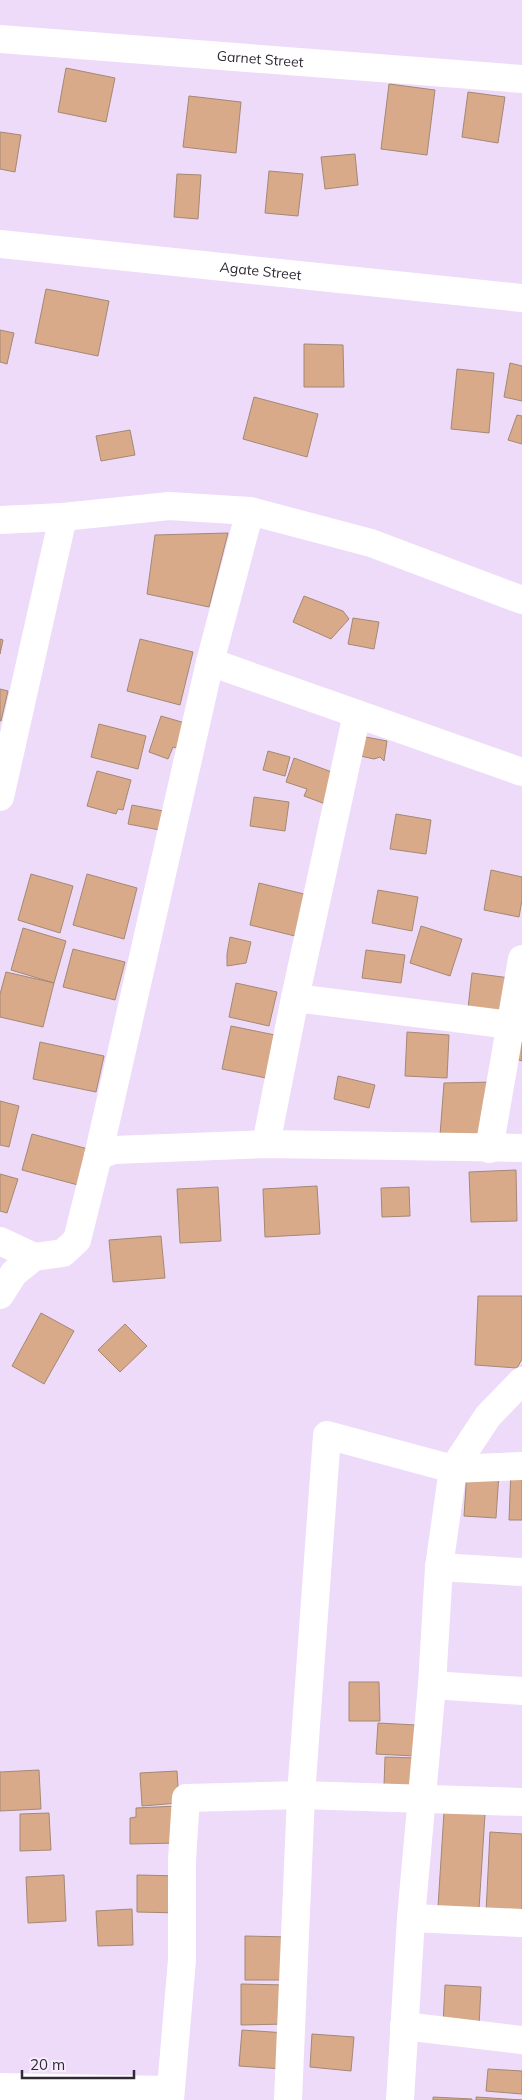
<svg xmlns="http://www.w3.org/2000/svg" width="522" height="2100" viewBox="0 0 522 2100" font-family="Mulish,sans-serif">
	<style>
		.building { fill: #d9aa8a; stroke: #a48874 }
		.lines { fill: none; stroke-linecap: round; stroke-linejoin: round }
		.minor { stroke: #fff; stroke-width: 28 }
		.tertiary { stroke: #fff; stroke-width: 28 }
		.labels { text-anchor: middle; stroke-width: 4; stroke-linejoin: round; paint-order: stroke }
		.street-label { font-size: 14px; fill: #312a35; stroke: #f6ecfe }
	</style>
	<rect width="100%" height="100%" fill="#eddbf9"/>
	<g class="building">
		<polygon points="66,68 115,78 106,122 58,112"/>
		<polygon points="389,84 435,90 427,155 381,149"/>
		<polygon points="468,92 505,97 498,143 462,137"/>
		<polygon points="189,96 241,102 236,153 183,147"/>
		<polygon points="0,132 21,135 15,172 0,169"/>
		<polygon points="355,154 358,185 325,189 321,157"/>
		<polygon points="269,171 303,174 298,216 265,213"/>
		<polygon points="177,174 201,175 198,219 174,217"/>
		<polygon points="46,289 109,301 98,356 35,343"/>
		<polygon points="0,330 14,333 7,364 0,362"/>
		<polygon points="304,344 343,345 344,387 304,387"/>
		<polygon points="510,363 522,366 522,401 504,397"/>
		<polygon points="457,369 494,373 489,433 451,429"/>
		<polygon points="254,397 318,414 307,457 243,439"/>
		<polygon points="517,415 522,416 522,444 508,440"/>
		<polygon points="130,430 135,455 101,461 96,436"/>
		<polygon points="228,533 209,607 147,594 155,535"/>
		<polygon points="304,596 343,611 349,619 331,639 293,622"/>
		<polygon points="353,618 379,622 374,649 348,644"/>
		<polygon points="0,639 3,640 0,654"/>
		<polygon points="140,639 193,652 180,705 127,691"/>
		<polygon points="0,689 8,691 1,721 0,721"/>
		<polygon points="161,716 192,725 184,750 173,747 168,759 149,752"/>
		<polygon points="99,724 146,736 138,769 91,757"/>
		<polygon points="355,735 387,741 384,761 380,757 374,759 351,754"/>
		<polygon points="268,751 290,757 285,776 263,770"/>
		<polygon points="294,758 340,775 328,805 304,796 307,789 286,782"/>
		<polygon points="97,771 131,780 123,810 118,809 116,814 87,806"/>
		<polygon points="254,797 289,802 285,831 250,826"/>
		<polygon points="132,805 174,813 170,832 128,824"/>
		<polygon points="396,814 431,820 426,854 390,849"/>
		<polygon points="491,870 522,877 522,900 519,917 484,910"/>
		<polygon points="31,874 73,886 60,933 18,920"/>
		<polygon points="87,874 137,888 124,939 73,925"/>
		<polygon points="259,883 304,894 295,936 250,925"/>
		<polygon points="378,890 418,897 412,931 372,923"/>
		<polygon points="421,926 462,939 450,976 410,963"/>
		<polygon points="23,928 66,941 54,983 11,970"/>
		<polygon points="230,937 251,942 246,963 227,966 227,954"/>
		<polygon points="73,949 125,962 115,1000 63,987"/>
		<polygon points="366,950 405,955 401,983 362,978"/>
		<polygon points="6,972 54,983 43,1027 0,1017 0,994"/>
		<polygon points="472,973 510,978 505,1013 468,1008"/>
		<polygon points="236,983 277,992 269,1026 229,1017"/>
		<polygon points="231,1026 275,1035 266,1078 222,1069"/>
		<polygon points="407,1032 449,1035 447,1078 405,1076"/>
		<polygon points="40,1042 104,1056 96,1092 33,1079"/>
		<polygon points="522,1042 522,1061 516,1059"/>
		<polygon points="338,1076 375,1085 369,1108 334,1099"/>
		<polygon points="496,1082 490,1135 440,1135 444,1083"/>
		<polygon points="0,1101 19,1106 9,1147 0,1145"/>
		<polygon points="32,1134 88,1149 78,1185 22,1170"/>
		<polygon points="516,1170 517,1221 471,1222 469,1172"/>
		<polygon points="0,1174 18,1179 7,1213 0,1211"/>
		<polygon points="317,1186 320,1234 265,1237 263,1189"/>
		<polygon points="218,1187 221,1241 180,1243 177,1189"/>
		<polygon points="409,1187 410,1216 382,1217 381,1188"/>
		<polygon points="161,1236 165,1278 113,1282 109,1240"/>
		<polygon points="478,1296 522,1296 522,1359 517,1368 475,1365"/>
		<polygon points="41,1313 74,1331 44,1384 12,1366"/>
		<polygon points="125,1324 147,1346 120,1372 98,1350"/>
		<polygon points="511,1469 522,1469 522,1520 509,1520"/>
		<polygon points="467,1471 499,1473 496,1518 464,1516"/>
		<polygon points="349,1682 379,1682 380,1721 349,1721"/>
		<polygon points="378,1723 416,1725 414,1756 376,1754"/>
		<polygon points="385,1757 417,1758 415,1788 384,1786"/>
		<polygon points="39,1770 41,1809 0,1811 0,1772"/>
		<polygon points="177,1771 179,1803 142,1806 140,1773"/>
		<polygon points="177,1806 178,1843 130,1844 130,1818 136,1817 136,1808"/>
		<polygon points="444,1812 485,1814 479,1909 438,1907"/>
		<polygon points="49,1813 51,1850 20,1851 20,1814"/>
		<polygon points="490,1832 522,1834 522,1915 486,1913"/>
		<polygon points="64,1875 66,1921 28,1923 26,1877"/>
		<polygon points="137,1875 181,1876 180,1913 137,1912"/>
		<polygon points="132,1909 133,1945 98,1946 96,1911"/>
		<polygon points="245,1936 291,1937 290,1980 245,1980"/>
		<polygon points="241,1984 287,1985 286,2024 241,2025"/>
		<polygon points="445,1985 481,1987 479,2026 443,2024"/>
		<polygon points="242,2030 286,2033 283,2069 239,2066"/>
		<polygon points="312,2034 354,2037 351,2071 310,2067"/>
		<polygon points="488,2069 522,2071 522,2094 486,2091"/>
		<polygon points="433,2097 472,2099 472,2100 433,2100"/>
		<polygon points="476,2097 522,2100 476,2100"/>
	</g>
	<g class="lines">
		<g class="minor">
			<path id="s1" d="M 0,39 L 522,79"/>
			<path id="s2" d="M 0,244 L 522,298"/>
			<polyline points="0,520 63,517 169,506 250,511 371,543 522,600"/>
			<polyline points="210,662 522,772"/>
			<polyline points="0,797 63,517"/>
			<polyline points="295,998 511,1025"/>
			<polyline points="266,1144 295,998 357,714"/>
			<polyline points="489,1149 522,959"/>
			<polyline points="98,1156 210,662 250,511"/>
			<polyline points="0,1241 34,1257"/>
			<polyline points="439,1567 522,1572"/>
			<polyline points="432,1685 522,1691"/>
			<polyline points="411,1918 522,1923"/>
			<polyline points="404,2026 522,2040"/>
			<polyline points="0,2087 170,2090"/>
			<polyline points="170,2100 182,1960 182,1860 186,1798 301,1795 522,1802"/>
			<polyline points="288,2100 301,1795 327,1435 453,1469 522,1466"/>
			<polyline points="400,2100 411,1918 432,1685 439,1567 453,1469 488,1416 522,1381"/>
		</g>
		<polyline class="tertiary" points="0,1295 14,1273 34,1257 63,1253 77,1240 98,1156 114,1150 266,1144 522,1148"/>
	</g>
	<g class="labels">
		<g class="street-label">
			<text dy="5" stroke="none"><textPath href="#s1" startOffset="261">Garnet Street</textPath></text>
			<text dy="5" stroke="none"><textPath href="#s2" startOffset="262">Agate Street</textPath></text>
		</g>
	</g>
	<path d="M22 2070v8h112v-8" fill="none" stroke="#312a35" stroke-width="2.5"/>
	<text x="30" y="2070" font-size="15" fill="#312a35" stroke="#f6ecfe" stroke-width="4" paint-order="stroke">20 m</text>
</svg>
